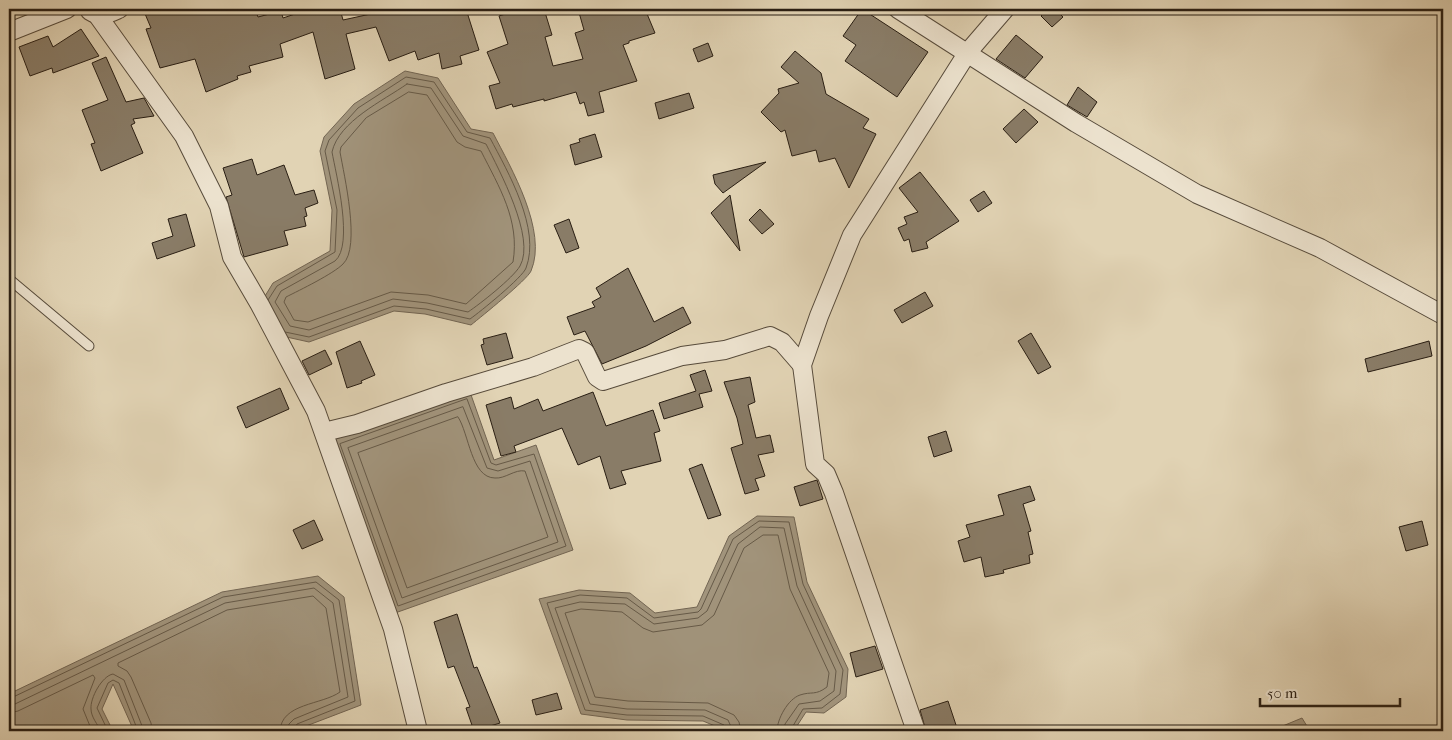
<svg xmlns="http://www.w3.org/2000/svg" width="1452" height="740" viewBox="0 0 1452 740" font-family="'IM FELL French Canon',serif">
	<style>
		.water { fill: #a2957d; stroke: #726553 }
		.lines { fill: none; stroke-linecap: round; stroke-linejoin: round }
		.shore { stroke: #665a48; stroke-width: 1 }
		.building { fill: #897c67; stroke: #291e13 }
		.service-casing { stroke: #574b3b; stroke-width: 11 }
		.minor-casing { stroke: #574b3b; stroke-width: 20 }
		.service { stroke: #ece2ce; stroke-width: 9 }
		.minor { stroke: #ece2ce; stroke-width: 18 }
	</style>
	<rect width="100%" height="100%" fill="#e1d3b4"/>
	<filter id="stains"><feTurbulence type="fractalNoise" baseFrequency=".004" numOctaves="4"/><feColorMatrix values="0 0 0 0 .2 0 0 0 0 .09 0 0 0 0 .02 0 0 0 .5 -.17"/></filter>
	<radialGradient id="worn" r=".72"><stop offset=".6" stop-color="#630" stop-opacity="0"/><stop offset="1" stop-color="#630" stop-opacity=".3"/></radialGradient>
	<g class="water">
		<path d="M 405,71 L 438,78 L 471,129 L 493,133 C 511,168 548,231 531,271 C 527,280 482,316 471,325 L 425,314 L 394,311 L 309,342 L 282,336 L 262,301 L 273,283 L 330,251 L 332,210 L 320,151 L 324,137 L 354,104 Z"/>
		<polygon points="470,392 494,460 536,445 573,550 395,613 333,440"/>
		<polygon points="757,516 794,517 807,582 848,669 846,697 824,713 806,712 795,729 791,731 727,731 703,721 627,720 581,714 539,599 579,590 630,593 655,613 697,607 729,536"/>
		<polygon points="318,576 344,597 361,705 293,731 134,731 113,684 102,709 113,731 9,731 9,695 15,691 222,592"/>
		<polygon points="1302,718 1310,731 1272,731 1273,730"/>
	</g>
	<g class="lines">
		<g class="shore">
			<path d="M 407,84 L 431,88 L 463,136 L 486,144 C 499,170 536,238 520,266 C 513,278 480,304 468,312 L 427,303 L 393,299 L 309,330 L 290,326 L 275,302 L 281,291 L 335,261 C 354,245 336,174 332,152 C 339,121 383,101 407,84 Z"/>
			<path d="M 409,92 L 427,95 L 457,142 L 465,147 L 481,151 C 499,187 520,220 513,262 L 466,304 L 428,295 L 391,292 L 308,322 L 294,320 L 284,302 L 286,297 C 300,290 333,274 343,264 C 361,247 344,175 340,152 L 341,147 L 366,118 Z"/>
			<path d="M 268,300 L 277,286 L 335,252 L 337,210 L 325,151 L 329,140 L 358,108 L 406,77 L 434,82 L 467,132 L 490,138 C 508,172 541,229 526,268 C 523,277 480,312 470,319 L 426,309 L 394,306 L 309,337 L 285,332"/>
			<polygon points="467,399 491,463 496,465 534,454 566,546 398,606 340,444"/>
			<polygon points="463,407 487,468 498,471 530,461 558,542 402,598 348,448"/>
			<path d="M 458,417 C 469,433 471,478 495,478 C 505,479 515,469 525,471 L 548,537 L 407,588 L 358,453 Z"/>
			<polyline points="9,699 223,597 316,582 339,600 355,701 297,724 294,731"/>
			<polyline points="9,705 15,704 225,603 314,588 333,603 348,697 294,719 289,724 287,731"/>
			<polyline points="9,713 18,711 93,675 95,678 83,709 92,731"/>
			<path d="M 101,731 C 98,725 91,717 91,709 C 90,698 102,676 113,674 L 124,680 L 144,731"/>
			<polyline points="108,731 97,708 108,683 113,680 119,683 138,731"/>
			<path d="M 152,731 L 151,723 L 131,677 L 127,671 L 118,666 L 118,663 L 227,610 L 313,596 L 326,608 L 340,692 C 322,705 281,703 280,731"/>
			<polyline points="727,731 724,725 703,716 627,715 585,710 547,603 580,595 627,598 654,618 698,612 701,609 733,539 759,521 789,522 803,584 843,670 840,694 822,708 803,709 790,731"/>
			<polyline points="733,731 728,720 705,710 627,709 590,704 555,608 580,602 625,604 654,624 698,618 707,611 738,544 760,527 784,528 797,586 836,671 834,691 820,701 799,704 785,724 784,731"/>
			<path d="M 741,731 L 739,722 L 734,715 L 708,703 L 628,701 L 595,697 L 565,613 L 581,609 L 622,612 L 643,628 L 653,632 L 702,625 L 714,615 L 744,548 L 763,535 L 778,535 L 790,589 L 829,673 L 827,687 C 815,696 812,691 800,695 C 788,699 777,719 777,731"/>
		</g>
	</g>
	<g class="building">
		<polygon points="143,9 255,9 258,17 281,11 283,18 310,9 340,9 343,20 389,10 390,14 414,9 466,9 479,50 460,56 462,64 442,69 439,53 418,60 415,51 389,61 376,27 346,34 355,69 325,79 313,32 280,44 283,57 249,66 251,72 237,76 238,79 206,92 195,59 160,68 146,29 151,28"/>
		<polygon points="521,9 544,9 552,35 545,37 553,66 583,59 575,33 584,30 578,9 645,9 655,33 629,41 629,43 623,45 637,81 599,92 604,112 588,116 584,102 580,104 576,92 544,101 544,99 513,107 512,104 496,109 489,86 500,83 487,52 508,44 499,16"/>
		<polygon points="862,9 928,52 897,97 845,61 856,45 843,36"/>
		<polygon points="1048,9 1055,9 1063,17 1052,27 1041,16"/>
		<polygon points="81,29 99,56 53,73 52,68 30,76 19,47 48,36 53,47"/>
		<polygon points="1016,35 1043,57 1025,78 996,59"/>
		<polygon points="708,43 713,56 698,62 693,49"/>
		<polygon points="795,51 821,73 826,94 869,119 863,128 876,134 849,188 835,158 819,162 816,150 792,156 785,130 781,132 761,112 779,93 778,89 799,83 781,67"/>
		<polygon points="106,57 126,102 144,98 154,116 133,119 135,123 131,125 143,153 101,171 91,144 95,143 82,110 108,100 92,63"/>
		<polygon points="1078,87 1097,102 1087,117 1067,105"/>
		<polygon points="689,93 694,108 659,119 655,103"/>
		<polygon points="1024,109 1038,122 1016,143 1003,129"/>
		<polygon points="595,134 602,157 575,165 570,145 580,142 579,139"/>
		<polygon points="252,159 257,175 284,165 295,195 314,190 318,203 305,208 307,216 304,217 306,226 284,231 288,245 244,257 226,197 232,195 223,168"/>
		<polygon points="766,162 723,193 715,184 713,175"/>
		<polygon points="920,172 959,221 926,242 928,248 912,252 909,239 904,241 898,228 907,224 904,217 918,212 899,188"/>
		<polygon points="984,191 992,203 978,212 970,200"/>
		<polygon points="730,195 740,251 711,213"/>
		<polygon points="760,209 774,224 762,234 749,220"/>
		<polygon points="186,214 195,246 157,259 152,243 173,236 168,219"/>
		<polygon points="569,219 579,248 566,253 554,225"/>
		<polygon points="628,268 654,322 683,307 691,323 646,346 602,364 585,331 574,335 567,317 595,307 592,302 601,297 596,288"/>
		<polygon points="925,292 933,306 902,323 894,310"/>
		<polygon points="506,333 513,358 487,365 481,345 484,344 483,339"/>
		<polygon points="1031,333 1051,367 1038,374 1018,341"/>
		<polygon points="360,341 375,375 361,381 362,383 347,388 336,352"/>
		<polygon points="1429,341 1432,356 1368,372 1365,359"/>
		<polygon points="325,350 332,364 309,375 302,361"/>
		<polygon points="705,370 712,391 699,394 703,407 664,419 659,403 696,391 690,375"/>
		<polygon points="750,377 755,402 748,405 756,438 770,435 774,452 758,455 765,476 755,479 759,490 745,494 731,448 743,444 737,418 724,382"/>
		<polygon points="280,388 289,409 246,428 237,407"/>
		<polygon points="593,392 606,426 653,410 660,431 654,433 661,461 621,471 626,484 610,489 600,456 578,465 562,428 514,446 516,452 501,456 486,405 511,397 514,409 538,399 543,411"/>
		<polygon points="946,431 952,451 934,457 928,437"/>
		<polygon points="702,464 721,515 708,519 689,469"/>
		<polygon points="817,480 823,499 800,506 794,487"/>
		<polygon points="1030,486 1035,500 1023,504 1031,531 1028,532 1033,554 1029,555 1030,563 1003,570 1004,573 985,577 981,557 964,562 958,541 970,537 966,525 1004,515 998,495"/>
		<polygon points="314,520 323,540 302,549 293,530"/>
		<polygon points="1422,521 1428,545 1406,551 1399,527"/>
		<polygon points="457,614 474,668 477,667 500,723 474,731 466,708 470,707 454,666 448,668 434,622"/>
		<polygon points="875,646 883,669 856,677 850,653"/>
		<polygon points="557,693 562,709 536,715 532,700"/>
		<polygon points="948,701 958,731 926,731 920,710"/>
	</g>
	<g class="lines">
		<g class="service-casing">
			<polyline id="service" points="9,279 89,346"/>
		</g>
		<g class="minor-casing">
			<g id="minor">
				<polyline points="93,9 184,136 219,206 232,257 260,305 316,411 393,629 418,731"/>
				<polyline points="898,9 1076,123 1197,194 1320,248 1443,315"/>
				<path d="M 90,11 C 101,18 108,14 119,9"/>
				<polyline points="9,32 67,9"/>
				<polyline points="324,432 357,424 446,393 533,367 579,349 585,352 597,377 603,381 682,356 725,350 770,336 782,342 802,365"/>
				<polyline points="916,731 834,493 826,474 815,464 802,365 819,316 852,235 968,52 1005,9"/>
			</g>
		</g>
		<use href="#service" class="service"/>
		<use href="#minor" class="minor"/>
	</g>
	<rect width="1452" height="740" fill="none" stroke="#e1d3b4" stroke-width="30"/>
	<rect x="10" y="10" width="1432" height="720" fill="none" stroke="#291e13" stroke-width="2.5"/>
	<rect x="15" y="15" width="1422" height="710" fill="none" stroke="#291e13"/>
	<path d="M1260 698v8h140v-8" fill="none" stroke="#291e13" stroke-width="2.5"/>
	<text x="1267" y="698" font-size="15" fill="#291e13" stroke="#ece2ce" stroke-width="4" paint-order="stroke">50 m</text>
	<rect width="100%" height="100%" filter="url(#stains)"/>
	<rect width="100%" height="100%" fill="url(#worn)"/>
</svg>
